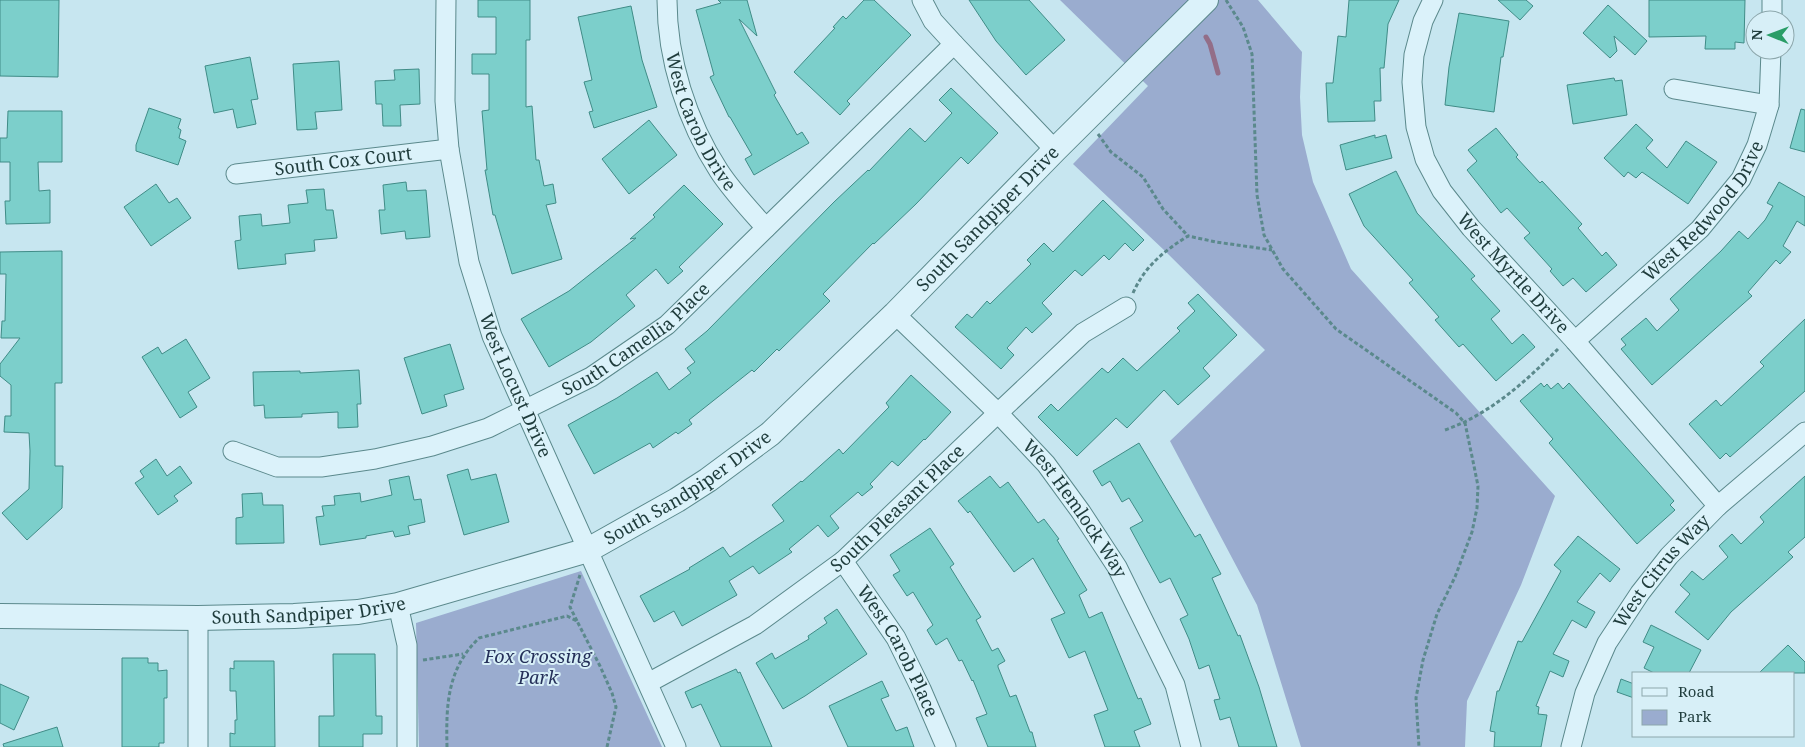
<svg xmlns="http://www.w3.org/2000/svg" width="1805" height="747" viewBox="0 0 1805 747" font-family="'Noto Serif',serif">
	<style>
		.green { fill: #9aaccf }
		.lines { fill: none; stroke-linecap: round; stroke-linejoin: round }
		.stream { stroke: #936e88; stroke-width: 5 }
		.building { fill: #7ccfcb; stroke: #408c87 }
		.minor-casing { stroke: #5b898c; stroke-width: 21 }
		.tertiary-casing { stroke: #5b898c; stroke-width: 26 }
		.path { stroke: #5b898c; stroke-width: 3; stroke-dasharray: 4 2.5; stroke-linecap: butt }
		.minor { stroke: #dbf2fa; stroke-width: 19 }
		.tertiary { stroke: #dbf2fa; stroke-width: 24 }
		.labels { text-anchor: middle; stroke-width: 4; stroke-linejoin: round; paint-order: stroke }
		.street-label { font-size: 18px; fill: #1f3c3c; stroke: #d7eff7 }
		.park-label { font-size: 18px; font-style: italic; fill: #253059; stroke: #d7eff7 }
	</style>
	<rect width="100%" height="100%" fill="#c7e6f0"/>
	<g class="green">
		<polygon points="1060,0 1258,0 1302,52 1300,97 1302,135 1313,182 1351,269 1555,496 1521,585 1467,701 1465,747 1301,747 1257,605 1170,441 1265,350 1165,251 1073,164 1148,86"/>
		<polygon points="581,571 662,747 419,747 416,623"/>
	</g>
	<g class="lines">
		<polyline class="stream" points="1206,37 1210,44 1218,73"/>
	</g>
	<g class="building">
		<polygon points="0,0 59,0 58,77 0,76"/>
		<polygon points="478,0 530,0 530,40 526,40 526,107 532,106 536,160 539,160 544,186 553,184 556,203 546,205 562,259 512,274 495,215 493,215 485,170 487,170 482,111 489,110 489,74 472,74 472,54 496,54 496,17 478,17"/>
		<polygon points="718,0 747,0 757,36 739,19 776,93 774,95 797,135 802,132 809,143 754,175 745,159 752,155 730,117 729,117 710,77 714,75 696,10 721,3"/>
		<polygon points="864,0 874,0 911,35 847,101 850,104 840,115 794,72 835,28 833,27 843,16 846,19"/>
		<polygon points="969,0 1029,0 1065,40 1026,75 996,41"/>
		<polygon points="1349,0 1399,0 1388,24 1384,68 1380,68 1381,101 1374,101 1375,121 1328,122 1326,83 1333,83 1338,36 1346,37"/>
		<polygon points="1498,0 1526,0 1533,6 1520,20"/>
		<polygon points="1649,0 1745,0 1744,43 1735,42 1735,49 1705,49 1706,36 1649,37"/>
		<polygon points="1608,5 1647,41 1635,55 1614,36 1617,51 1610,58 1583,33"/>
		<polygon points="631,6 642,60 657,107 594,128 589,112 593,111 584,82 592,80 578,17"/>
		<polygon points="1459,13 1509,21 1503,57 1501,57 1494,112 1445,105 1449,67"/>
		<polygon points="250,57 258,99 251,100 256,124 237,128 233,109 214,113 205,66"/>
		<polygon points="339,61 342,110 315,112 317,129 297,130 293,64"/>
		<polygon points="419,69 420,104 400,105 401,126 383,126 382,104 376,104 375,81 395,80 394,70"/>
		<polygon points="1614,78 1615,81 1622,80 1627,115 1573,124 1567,85"/>
		<polygon points="951,88 998,133 968,164 961,157 916,204 874,244 873,243 823,294 830,301 779,351 777,349 754,372 752,370 689,420 692,424 678,434 676,432 653,448 650,443 594,474 568,425 617,398 657,372 669,390 691,373 687,368 695,362 685,349 707,331 834,202 868,170 869,171 910,128 925,142 952,113 939,100"/>
		<polygon points="149,108 181,119 178,128 181,130 179,138 186,141 178,165 136,151 136,145"/>
		<polygon points="1801,109 1805,110 1805,152 1790,148"/>
		<polygon points="8,111 62,111 62,162 38,162 39,191 50,190 50,223 6,224 5,201 10,201 10,162 0,162 0,138 7,138"/>
		<polygon points="649,120 677,155 629,194 602,159"/>
		<polygon points="1636,124 1653,140 1646,148 1667,168 1686,141 1717,162 1688,204 1642,172 1636,178 1628,172 1624,177 1604,158"/>
		<polygon points="1496,128 1518,155 1516,157 1540,183 1542,181 1582,224 1578,228 1602,256 1606,252 1617,265 1586,292 1573,278 1563,286 1550,271 1552,269 1524,238 1530,233 1507,208 1501,213 1467,170 1477,161 1468,150"/>
		<polygon points="1375,135 1375,138 1386,135 1392,158 1346,170 1340,145"/>
		<polygon points="1396,171 1417,213 1475,276 1471,279 1500,311 1491,319 1512,344 1523,334 1535,347 1496,381 1463,344 1459,347 1435,320 1439,317 1409,283 1413,280 1364,226 1349,194"/>
		<polygon points="406,182 407,191 426,190 430,237 406,239 405,231 381,234 379,210 385,210 383,185"/>
		<polygon points="1779,182 1805,197 1805,226 1797,221 1783,246 1791,252 1780,264 1776,260 1748,292 1752,296 1652,385 1621,349 1626,345 1621,339 1646,318 1657,331 1679,310 1670,299 1721,251 1739,231 1748,239 1765,220 1773,206 1767,203"/>
		<polygon points="156,184 169,203 177,198 191,218 151,246 124,207"/>
		<polygon points="684,185 723,224 679,267 683,271 668,284 656,269 626,295 635,306 591,342 549,367 521,319 569,291 636,238 630,239 655,217 653,215"/>
		<polygon points="324,189 326,210 333,210 337,238 314,240 315,251 285,254 286,264 238,269 235,241 241,240 239,216 261,214 262,226 290,223 288,205 308,203 306,190"/>
		<polygon points="1103,200 1144,240 1133,251 1125,243 1109,260 1104,255 1082,276 1075,270 1042,303 1052,314 1032,333 1026,327 1007,348 1014,355 1001,369 955,327 967,314 972,318 987,301 990,304 1031,264 1027,260 1044,243 1053,252"/>
		<polygon points="62,251 62,383 55,383 55,466 63,466 62,508 27,540 2,513 29,489 30,451 29,433 4,432 5,416 11,416 11,385 0,376 0,364 20,338 1,338 2,321 5,321 6,274 0,274 0,252"/>
		<polygon points="1198,294 1237,335 1203,368 1210,376 1178,405 1164,390 1127,428 1116,418 1077,456 1038,417 1051,404 1058,411 1102,368 1108,373 1123,358 1137,371 1180,331 1177,328 1195,311 1188,303"/>
		<polygon points="1805,319 1805,391 1730,457 1726,453 1720,459 1689,424 1716,400 1721,406 1764,366 1760,362"/>
		<polygon points="186,339 210,378 188,392 197,407 180,418 142,357 158,347 162,354"/>
		<polygon points="450,344 464,389 444,395 447,406 422,414 404,358"/>
		<polygon points="359,370 361,404 357,404 358,427 338,428 338,412 302,414 302,417 265,418 264,405 254,406 253,372 300,371 300,373"/>
		<polygon points="911,375 951,412 925,440 924,439 898,466 892,461 870,484 873,487 862,496 858,492 830,516 839,528 828,537 818,525 789,549 792,552 759,574 753,566 729,581 737,595 682,626 674,611 654,622 640,596 690,569 689,568 723,547 730,557 784,521 772,505 801,481 802,482 839,449 843,454 889,407 886,403"/>
		<polygon points="1541,383 1544,387 1547,384 1551,389 1558,383 1563,389 1569,383 1674,501 1670,505 1675,510 1637,544 1549,443 1553,439 1520,401"/>
		<polygon points="1139,443 1195,537 1200,534 1221,574 1212,578 1238,636 1240,635 1259,687 1277,747 1239,747 1230,717 1220,720 1214,700 1220,699 1209,665 1199,669 1189,639 1180,619 1188,615 1170,578 1160,583 1130,528 1143,521 1129,498 1122,502 1110,481 1102,486 1093,471"/>
		<polygon points="156,459 167,476 180,466 192,483 174,496 178,501 158,515 135,483 144,477 140,471"/>
		<polygon points="468,469 471,480 496,474 509,522 464,535 447,475"/>
		<polygon points="409,476 414,500 421,499 425,522 408,526 410,534 395,537 393,531 366,536 366,538 320,545 316,517 324,516 322,506 335,505 334,496 360,493 361,502 392,495 389,480"/>
		<polygon points="990,476 1000,488 1008,482 1038,523 1044,519 1059,539 1057,540 1087,590 1079,595 1089,618 1102,612 1138,699 1141,698 1151,724 1134,731 1140,747 1105,747 1094,715 1108,710 1085,651 1069,658 1051,619 1065,613 1033,558 1014,572 970,511 968,513 958,501"/>
		<polygon points="1805,476 1805,537 1788,552 1793,557 1731,612 1708,640 1675,612 1690,594 1680,585 1692,571 1703,580 1728,557 1719,546 1732,534 1741,544 1764,522 1760,517"/>
		<polygon points="262,493 263,505 283,505 284,543 236,544 236,518 243,517 242,494"/>
		<polygon points="930,528 954,564 950,567 981,617 976,620 992,651 998,648 1005,661 998,665 998,667 1010,697 1016,695 1030,732 1032,732 1036,747 988,747 976,718 987,714 973,680 972,681 962,660 959,661 947,638 936,645 927,630 933,625 913,592 907,596 893,575 900,571 890,555"/>
		<polygon points="1578,536 1620,569 1610,582 1600,573 1588,588 1577,602 1595,612 1586,628 1572,620 1553,654 1569,661 1563,677 1550,671 1536,706 1539,707 1538,714 1547,715 1541,747 1494,747 1495,732 1490,731 1497,691 1499,691 1518,641 1522,642 1561,571 1554,565"/>
		<polygon points="837,609 867,654 805,696 783,709 756,663 772,653 775,659 809,639 808,636 827,623 824,618"/>
		<polygon points="1651,625 1701,650 1689,673 1654,673 1644,668 1654,647 1643,642"/>
		<polygon points="1788,645 1805,662 1805,673 1759,673"/>
		<polygon points="333,654 375,654 376,716 382,716 382,734 363,734 363,747 319,747 319,716 334,716"/>
		<polygon points="122,658 148,658 148,663 158,663 158,671 167,670 167,698 164,698 164,743 159,743 159,747 122,747"/>
		<polygon points="234,661 274,661 275,747 230,747 230,733 235,734 235,720 237,720 236,691 230,691 230,668 234,669"/>
		<polygon points="736,669 738,673 740,672 772,747 721,747 701,704 692,708 685,692"/>
		<polygon points="1621,679 1634,684 1634,698 1617,692"/>
		<polygon points="882,681 889,696 881,699 896,731 907,727 914,747 848,747 829,706"/>
		<polygon points="0,684 29,697 14,730 0,723"/>
		<polygon points="57,727 63,747 4,747 3,744"/>
	</g>
	<g class="lines">
		<g class="minor-casing">
			<g id="minor">
				<path id="s1" d="M 446,0 L 445,101 L 449,149 L 469,262 L 492,336 L 676,747"/>
				<path id="s2" d="M 667,0 C 667,59 687,122 719,171 C 732,191 750,210 766,228"/>
				<polyline points="922,0 933,21 954,44 1055,150"/>
				<path id="s3" d="M 1433,0 L 1423,21 L 1414,55 L 1412,82 L 1416,127 L 1425,159 L 1442,191 L 1471,228 L 1575,341 L 1718,506"/>
				<polyline points="1772,20 1772,0"/>
				<polyline points="1674,89 1769,105"/>
				<path id="s4" d="M 236,174 L 449,149"/>
				<path id="s5" d="M 895,314 L 998,413 L 1046,464 L 1081,512 L 1117,567 L 1175,685 L 1191,747"/>
				<path id="s6" d="M 1575,341 L 1700,229 L 1741,179 L 1757,145 L 1769,105 L 1771,50"/>
				<path id="s7" d="M 233,451 L 277,467 L 321,467 L 375,459 L 432,446 L 488,428 L 591,377 L 667,325 L 954,44"/>
				<path id="s8" d="M 843,561 L 896,638 L 921,689 L 946,747"/>
				<polyline points="398,605 407,645 407,747"/>
				<polyline points="198,618 198,747"/>
				<path id="s9" d="M 648,683 L 755,625 L 843,561 L 998,413 L 1083,333 L 1126,307"/>
				<path id="s10" d="M 1571,747 L 1585,693 L 1607,643 L 1640,593 L 1669,556 L 1718,506 L 1805,432"/>
			</g>
		</g>
		<g class="tertiary-casing">
			<g id="tertiary">
				<path id="s11" d="M 0,616 L 198,618 L 294,616 L 358,612 L 398,605 L 588,550 L 677,500 L 708,480 L 770,434 L 895,314 L 1055,150 L 1206,0"/>
			</g>
		</g>
		<g class="path">
			<polyline points="1226,0 1243,27 1252,54 1257,195 1264,235 1283,269 1336,329 1456,413 1465,423 1474,466 1478,486 1477,508 1472,532 1455,577 1437,614 1423,660 1416,698 1419,747"/>
			<polyline points="1098,134 1111,152 1143,177 1163,209 1188,236"/>
			<path d="M 1133,293 C 1145,266 1164,251 1188,236 L 1216,242 L 1272,250"/>
			<path d="M 1445,430 C 1490,414 1524,383 1558,349"/>
			<polyline points="577,621 570,607 580,575"/>
			<polyline points="423,660 463,654"/>
			<path d="M 447,747 C 446,705 447,669 479,638 L 567,616 L 577,621 L 600,666 L 612,693 L 616,707 L 607,747"/>
		</g>
		<use href="#minor" class="minor"/>
		<use href="#tertiary" class="tertiary"/>
	</g>
	<g class="labels">
		<g class="street-label">
			<text dy="6" stroke="none"><textPath href="#s2" startOffset="128">West Carob Drive</textPath></text>
			<text dy="6" stroke="none"><textPath href="#s4" startOffset="108">South Cox Court</textPath></text>
			<text dy="6" stroke="none"><textPath href="#s6" startOffset="184">West Redwood Drive</textPath></text>
			<text dy="6" stroke="none"><textPath href="#s11" startOffset="1119">South Sandpiper Drive</textPath></text>
			<text dy="6" stroke="none"><textPath href="#s3" startOffset="309">West Myrtle Drive</textPath></text>
			<text dy="6" stroke="none"><textPath href="#s7" startOffset="436">South Camellia Place</textPath></text>
			<text dy="6" stroke="none"><textPath href="#s1" startOffset="396">West Locust Drive</textPath></text>
			<text dy="6" stroke="none"><textPath href="#s11" startOffset="714">South Sandpiper Drive</textPath></text>
			<text dy="6" stroke="none"><textPath href="#s9" startOffset="306">South Pleasant Place</textPath></text>
			<text dy="6" stroke="none"><textPath href="#s5" startOffset="266">West Hemlock Way</textPath></text>
			<text dy="6" stroke="none"><textPath href="#s10" startOffset="201">West Citrus Way</textPath></text>
			<text dy="6" stroke="none"><textPath href="#s11" startOffset="309">South Sandpiper Drive</textPath></text>
			<text dy="6" stroke="none"><textPath href="#s8" startOffset="106">West Carob Place</textPath></text>
		</g>
		<g class="park-label">
			<text x="538" y="663">Fox Crossing<tspan x="538" dy="21">Park</tspan></text>
		</g>
	</g>
	<rect x="1632" y="672" width="162" height="65" fill="#d7eff7" stroke="#8da7ac"/>
	<rect x="1642" y="688" width="25" height="8" fill="#dbf2fa" stroke="#8da7ac"/>
	<text x="1678" y="697" font-size="15" fill="#1f3c3c">Road</text>
	<rect x="1642" y="710" width="25" height="15" fill="#9aaccf" stroke="#8da7ac"/>
	<text x="1678" y="722" font-size="15" fill="#1f3c3c">Park</text>
	<g transform="translate(1770 35) rotate(271)"><circle r="24" fill="#d7eff7" stroke="#8da7ac"/>
	<path d="M0-4L9 19L0 12L-9 19Z" fill="#299d67"/>
	<text y="-8" font-size="14" font-weight="bold" text-anchor="middle" fill="#1f3c3c">N</text>
	</g>
</svg>
